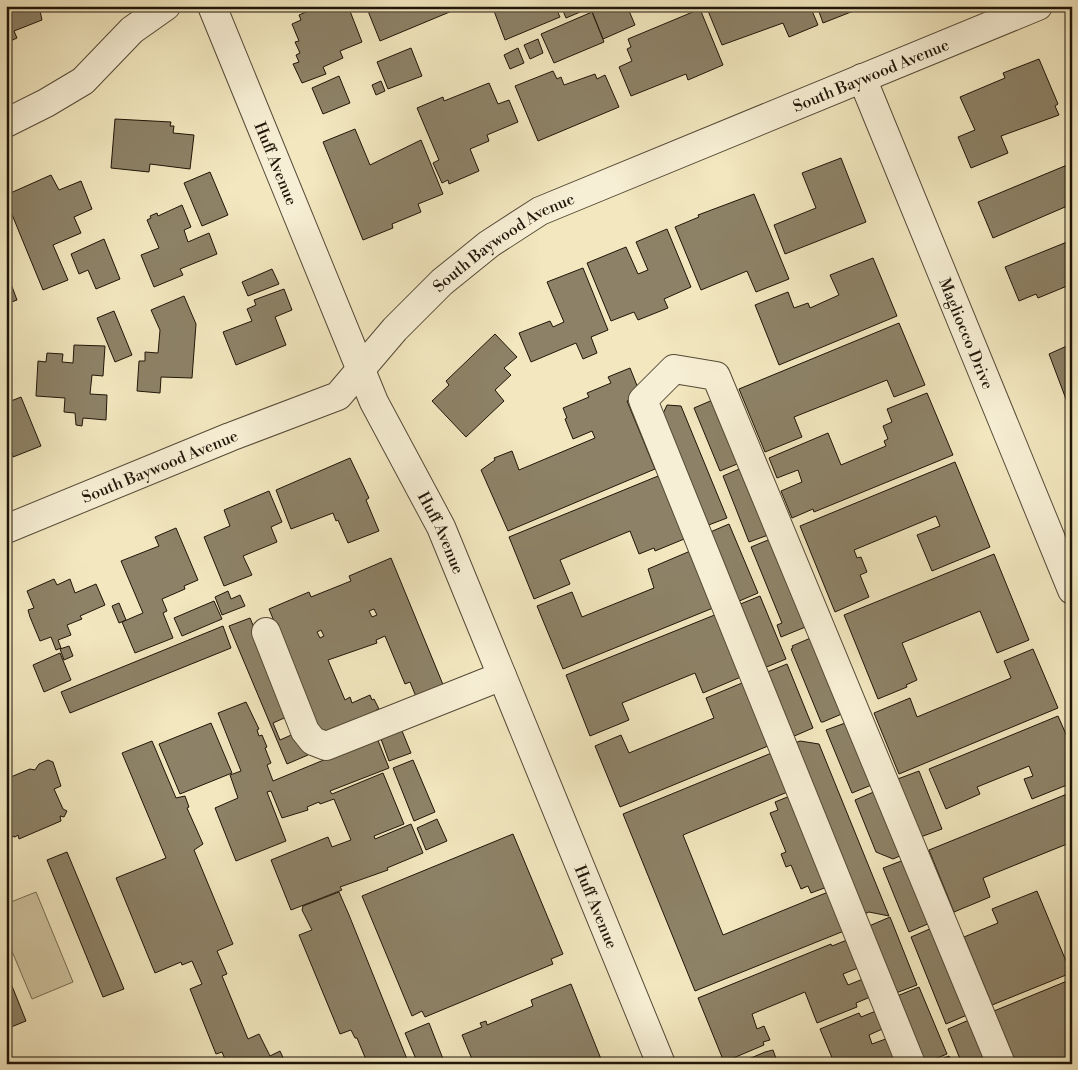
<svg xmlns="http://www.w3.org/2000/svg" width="1078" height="1070" viewBox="0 0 1078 1070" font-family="'Libre Bodoni',serif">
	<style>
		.green { fill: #cec3a0; stroke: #766c54 }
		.building { fill: #8d8267; stroke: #1f1508; fill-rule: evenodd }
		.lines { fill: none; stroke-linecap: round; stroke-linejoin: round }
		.minor-casing { stroke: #544a36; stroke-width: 30 }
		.minor { stroke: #f7efd5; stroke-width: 28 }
		.labels { text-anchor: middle; stroke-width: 5; stroke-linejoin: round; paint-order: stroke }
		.street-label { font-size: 16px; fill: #1f1508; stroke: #f7efd5 }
	</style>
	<rect width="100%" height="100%" fill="#f2e7bf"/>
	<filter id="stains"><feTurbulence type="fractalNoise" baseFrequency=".004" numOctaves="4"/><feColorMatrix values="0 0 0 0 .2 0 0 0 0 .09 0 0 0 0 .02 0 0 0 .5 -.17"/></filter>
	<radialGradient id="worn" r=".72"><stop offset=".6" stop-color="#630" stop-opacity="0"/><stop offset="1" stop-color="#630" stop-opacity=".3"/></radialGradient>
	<polygon class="green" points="36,892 73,982 32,999 6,937 6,904"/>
	<g class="building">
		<polygon points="6,6 39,6 42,20 14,31 17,38 6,43"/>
		<polygon points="320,6 348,6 362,42 340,51 343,58 323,67 326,74 302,83 293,64 299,62 296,55 300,53 295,42 299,41 292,24 301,20 299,15"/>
		<polygon points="366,6 450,6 452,11 380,41"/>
		<polygon points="505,6 555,6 560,17 505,40 494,11"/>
		<polygon points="561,6 592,6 592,7 566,18"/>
		<polygon points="597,6 627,6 635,25 603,39 591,9"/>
		<polygon points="706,6 810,6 818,25 789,37 783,23 722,45"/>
		<polygon points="817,6 854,6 856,10 823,23"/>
		<polygon points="700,9 723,65 688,80 686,74 631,96 619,67 632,61 627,49 631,47 628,39"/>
		<polygon points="592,12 604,42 554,63 541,34"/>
		<polygon points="538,39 543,53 530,59 524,45"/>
		<polygon points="411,48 422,76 388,89 377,62"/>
		<polygon points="518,48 524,63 510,69 504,55"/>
		<polygon points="1039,59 1058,104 1055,106 1059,115 1001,136 1008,153 971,168 958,137 975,130 960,97 1005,78 1003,73"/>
		<polygon points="553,71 557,79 561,77 564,85 595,74 597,79 605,75 619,107 538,141 515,86"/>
		<polygon points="339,76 350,103 323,114 312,88"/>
		<polygon points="381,81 385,91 376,95 372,85"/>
		<polygon points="489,83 498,104 509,100 518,122 487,135 489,141 470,149 479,171 449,184 448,180 442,183 433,163 439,160 417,108 443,97 444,101"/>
		<polygon points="115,119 171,122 170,126 174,126 173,133 194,135 190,169 150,164 149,172 111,168"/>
		<polygon points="355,129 370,165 421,140 443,194 418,204 421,212 392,224 393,228 363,240 323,142"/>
		<polygon points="841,158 866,222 785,254 774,225 816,208 802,173"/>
		<polygon points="1072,163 1072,204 993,238 978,202"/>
		<polygon points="210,172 228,215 202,226 184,183"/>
		<polygon points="51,175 59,190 81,181 92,209 74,217 81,233 53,245 68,280 43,290 6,200 6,195"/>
		<polygon points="754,194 789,279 756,292 747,271 701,290 675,227 699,217 698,215"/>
		<polygon points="182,205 191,227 184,230 188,242 209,233 217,254 180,269 183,275 154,287 141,255 159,248 147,220 151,218 150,216 157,213 158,216"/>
		<polygon points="667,229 691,287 664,299 668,308 638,320 634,312 611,321 587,263 626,247 638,274 648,270 636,242"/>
		<polygon points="104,239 120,279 96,289 88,270 79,274 71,254"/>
		<polygon points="1072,240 1072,284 1038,298 1036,294 1019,301 1005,267"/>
		<polygon points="873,258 897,316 779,365 755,305 788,292 794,308 808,303 810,308 839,295 830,275"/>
		<polygon points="583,268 608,330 591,337 597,353 583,359 576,343 531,362 519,333 550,321 553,327 564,322 547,282"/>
		<polygon points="272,269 279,284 248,296 242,282"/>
		<polygon points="11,284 17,300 6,304 6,285"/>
		<polygon points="284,289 292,310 275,317 286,345 236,365 223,332 252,321 247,309 256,305 254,300"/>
		<polygon points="184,296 196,324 192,378 161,377 160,393 137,391 139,361 145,361 145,352 158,353 160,330 151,310"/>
		<polygon points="114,311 132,355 115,362 97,318"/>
		<polygon points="899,323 925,385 894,397 887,380 794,417 802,437 765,452 739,389"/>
		<polygon points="495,334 517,357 504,368 511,375 495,390 504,401 466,437 432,401 449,385 446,381"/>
		<polygon points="74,345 105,346 103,376 92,375 90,394 107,395 106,420 83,418 82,426 76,425 75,413 64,412 65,398 36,396 38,361 46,362 47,353 63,354 62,362 73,363"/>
		<polygon points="1069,345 1072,348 1072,406 1069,407 1049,354"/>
		<polygon points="630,368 638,388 635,389 638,396 627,401 655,469 508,531 481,470 495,460 494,458 512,451 519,470 595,438 592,431 573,439 565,419 567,418 563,408 589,397 587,393 611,383 608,377"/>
		<polygon points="927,393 953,455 814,512 813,509 792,518 781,491 802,482 798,470 777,478 769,458 828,433 841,465 886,446 884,441 888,439 883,426 892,422 887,409"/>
		<polygon points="21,397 41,446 13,457 12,453 6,456 6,403"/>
		<polygon points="715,399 742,462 720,471 694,408"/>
		<polygon points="667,405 681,406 727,518 706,526 661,418"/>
		<polygon points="350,458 369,498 366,500 379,531 348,543 338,520 336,521 333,513 291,529 276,490"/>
		<polygon points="955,462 990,547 932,571 917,535 940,526 936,516 854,550 857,558 861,557 867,572 860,575 869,597 835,612 800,526"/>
		<polygon points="744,467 771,534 749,542 723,476"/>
		<polygon points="663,474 689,537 655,551 654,548 639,554 630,531 560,560 570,584 534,599 509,537"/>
		<polygon points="269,491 282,522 271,527 277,542 243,556 252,575 224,586 204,537 230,526 224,510"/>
		<polygon points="729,524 758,593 737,602 708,533"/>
		<polygon points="176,528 198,580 184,586 185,589 162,599 167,611 163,613 173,638 135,653 122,622 143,613 121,561 159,546 155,537"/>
		<polygon points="773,538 808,626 781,637 777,625 782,623 751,547"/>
		<polygon points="695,549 718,606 563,669 537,606 572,592 582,617 654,588 648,569"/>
		<polygon points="994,554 1029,640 997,653 980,611 902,643 917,680 906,685 907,687 878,699 844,615"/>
		<path d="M 391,558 L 444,687 L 417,699 L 410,682 L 405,684 L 385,636 L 376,640 L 377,643 L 328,660 L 345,700 L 350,697 L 352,703 L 370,695 L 372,700 L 374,699 L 379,709 L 376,710 L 378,715 L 322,738 L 269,609 L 309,592 L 311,597 L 351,581 L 349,576 ZM 374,609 L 377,615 L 372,617 L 369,611 ZM 321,630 L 324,636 L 320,638 L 317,632 Z"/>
		<polygon points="54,579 57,585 70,579 75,593 96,584 105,605 80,616 82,619 67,625 71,635 58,640 61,648 56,650 51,637 40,641 30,617 28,610 34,608 27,591"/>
		<polygon points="228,591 231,599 240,595 245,606 222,615 215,597"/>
		<polygon points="760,596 786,659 764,668 738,605"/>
		<polygon points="214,601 222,619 182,636 174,618"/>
		<polygon points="119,603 126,620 119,623 112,606"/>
		<polygon points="722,612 748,674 703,693 695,673 622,703 629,720 590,736 566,675"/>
		<polygon points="250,618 291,715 273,723 280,740 298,732 308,755 287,764 229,626"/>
		<polygon points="223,626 231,648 70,713 61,692"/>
		<polygon points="813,637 844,713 823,722 821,722 791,649 793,648 792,646"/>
		<polygon points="69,646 73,656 64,660 60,649"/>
		<polygon points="1033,649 1058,708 899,774 874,713 910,698 917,717 1011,678 1004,661"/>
		<polygon points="60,653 71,680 44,692 33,665"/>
		<polygon points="787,664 813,728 792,737 765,673"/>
		<polygon points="742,683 768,746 620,807 595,746 621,735 629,753 714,718 706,698"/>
		<polygon points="246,702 259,729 257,730 259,736 262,735 267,747 265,748 271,763 267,765 273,781 377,738 389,768 330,791 332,794 383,773 404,824 374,836 375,839 411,824 423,853 387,868 388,870 340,887 342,890 291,910 271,860 328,837 332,847 351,840 334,799 320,804 319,802 307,807 308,810 282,818 271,791 267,792 286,841 236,861 215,808 238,798 230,775 241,771 218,713"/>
		<polygon points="1058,716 1072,748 1072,783 1032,799 1024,779 1033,776 1029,766 977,787 980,794 946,809 929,769"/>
		<polygon points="848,722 874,784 852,793 826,730"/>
		<polygon points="211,723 232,773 180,794 159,744"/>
		<polygon points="402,731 411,753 389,761 381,739"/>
		<polygon points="152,741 176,798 185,796 189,807 187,808 203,844 194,850 233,944 217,951 227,974 222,976 248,1039 259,1034 270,1056 280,1051 286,1064 227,1064 222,1052 216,1054 190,989 202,984 192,961 182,965 181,962 155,973 116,878 166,858 122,753"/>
		<polygon points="800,741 819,744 889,916 869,912 864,914 795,743"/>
		<polygon points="774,752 790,791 683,835 723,935 833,890 849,929 695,991 623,814"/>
		<polygon points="48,760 53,762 61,786 54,789 63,809 67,811 64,817 60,816 61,821 19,839 18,835 15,837 8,835 6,779 30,769 35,770 39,764"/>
		<polygon points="413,760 435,812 414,821 393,768"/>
		<polygon points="919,771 942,829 918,838 895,780"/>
		<polygon points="876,791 902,855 893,859 876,852 855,800"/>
		<polygon points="1072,792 1072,842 983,878 990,897 954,912 929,850"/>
		<polygon points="790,796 827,887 811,893 808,886 801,889 791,865 786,867 781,854 786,852 770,813 778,810 775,802"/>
		<polygon points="437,819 447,841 426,850 417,828"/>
		<polygon points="513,834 563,954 551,959 553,964 425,1017 422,1011 412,1016 362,896"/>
		<polygon points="67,852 124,989 103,997 47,860"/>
		<polygon points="904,860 930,923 909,932 883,868"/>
		<polygon points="1037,891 1071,973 992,1005 964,937 998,923 992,909"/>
		<polygon points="339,892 349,915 409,1064 365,1064 367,1062 357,1038 355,1038 351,1030 340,1034 299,935 312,930 302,910 303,906"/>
		<polygon points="890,917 917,985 896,993 869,926"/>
		<polygon points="932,928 967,1015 946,1024 911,937"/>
		<polygon points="852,938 863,966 843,974 848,985 868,977 875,995 856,1003 857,1007 817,1023 805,992 752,1014 757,1029 764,1026 770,1040 763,1042 764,1045 724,1062 698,998 831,944 832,946"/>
		<polygon points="1072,979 1072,1064 1016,1064 994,1011"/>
		<polygon points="10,981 26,1021 6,1029 6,983"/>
		<polygon points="571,984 603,1064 474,1064 462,1035 482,1027 480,1023 486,1021 487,1025 533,1006 531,1000"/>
		<polygon points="919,987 947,1054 925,1063 897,996"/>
		<polygon points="881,1009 889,1026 869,1035 872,1044 891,1037 901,1064 824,1064 833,1060 820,1029 859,1013 861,1017"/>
		<polygon points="969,1020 987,1064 962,1064 948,1029"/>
		<polygon points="429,1023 445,1064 418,1064 405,1033"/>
		<polygon points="773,1050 778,1064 737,1064 765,1052"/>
		<polygon points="949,1056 952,1064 930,1064"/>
	</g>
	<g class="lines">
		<g class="minor-casing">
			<g id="minor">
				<path id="s1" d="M 212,6 L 374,402 L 441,527 L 661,1064"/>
				<path id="s2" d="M 862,78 L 1072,590"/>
				<polyline points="6,123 46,103 83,81 132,30 166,6"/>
				<path id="s3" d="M 6,529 L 230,437 L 338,396 L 395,329 L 442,282 L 489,244 L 540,211 L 1038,6"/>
				<polyline points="266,632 305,731 313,741 326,746 502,676"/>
				<polyline points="911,1064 643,400 674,369 716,376 1001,1064"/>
			</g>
		</g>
		<use href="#minor" class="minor"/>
	</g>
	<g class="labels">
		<g class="street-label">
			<text dy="6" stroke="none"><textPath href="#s3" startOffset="991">South Baywood Avenue</textPath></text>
			<text dy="6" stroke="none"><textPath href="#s1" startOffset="170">Huff Avenue</textPath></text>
			<text dy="6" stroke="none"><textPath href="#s3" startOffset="586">South Baywood Avenue</textPath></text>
			<text dy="6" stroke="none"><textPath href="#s2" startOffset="276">Magliocco Drive</textPath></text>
			<text dy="6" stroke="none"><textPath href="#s3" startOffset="166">South Baywood Avenue</textPath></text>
			<text dy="6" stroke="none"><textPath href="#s1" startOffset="575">Huff Avenue</textPath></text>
			<text dy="6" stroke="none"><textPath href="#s1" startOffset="980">Huff Avenue</textPath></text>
		</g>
	</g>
	<rect width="1078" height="1070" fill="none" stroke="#f2e7bf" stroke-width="25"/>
	<rect x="8" y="8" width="1063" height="1055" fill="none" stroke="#1f1508" stroke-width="2.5"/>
	<rect x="12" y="12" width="1053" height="1045" fill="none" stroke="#1f1508"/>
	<rect width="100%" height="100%" filter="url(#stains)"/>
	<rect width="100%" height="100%" fill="url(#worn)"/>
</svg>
